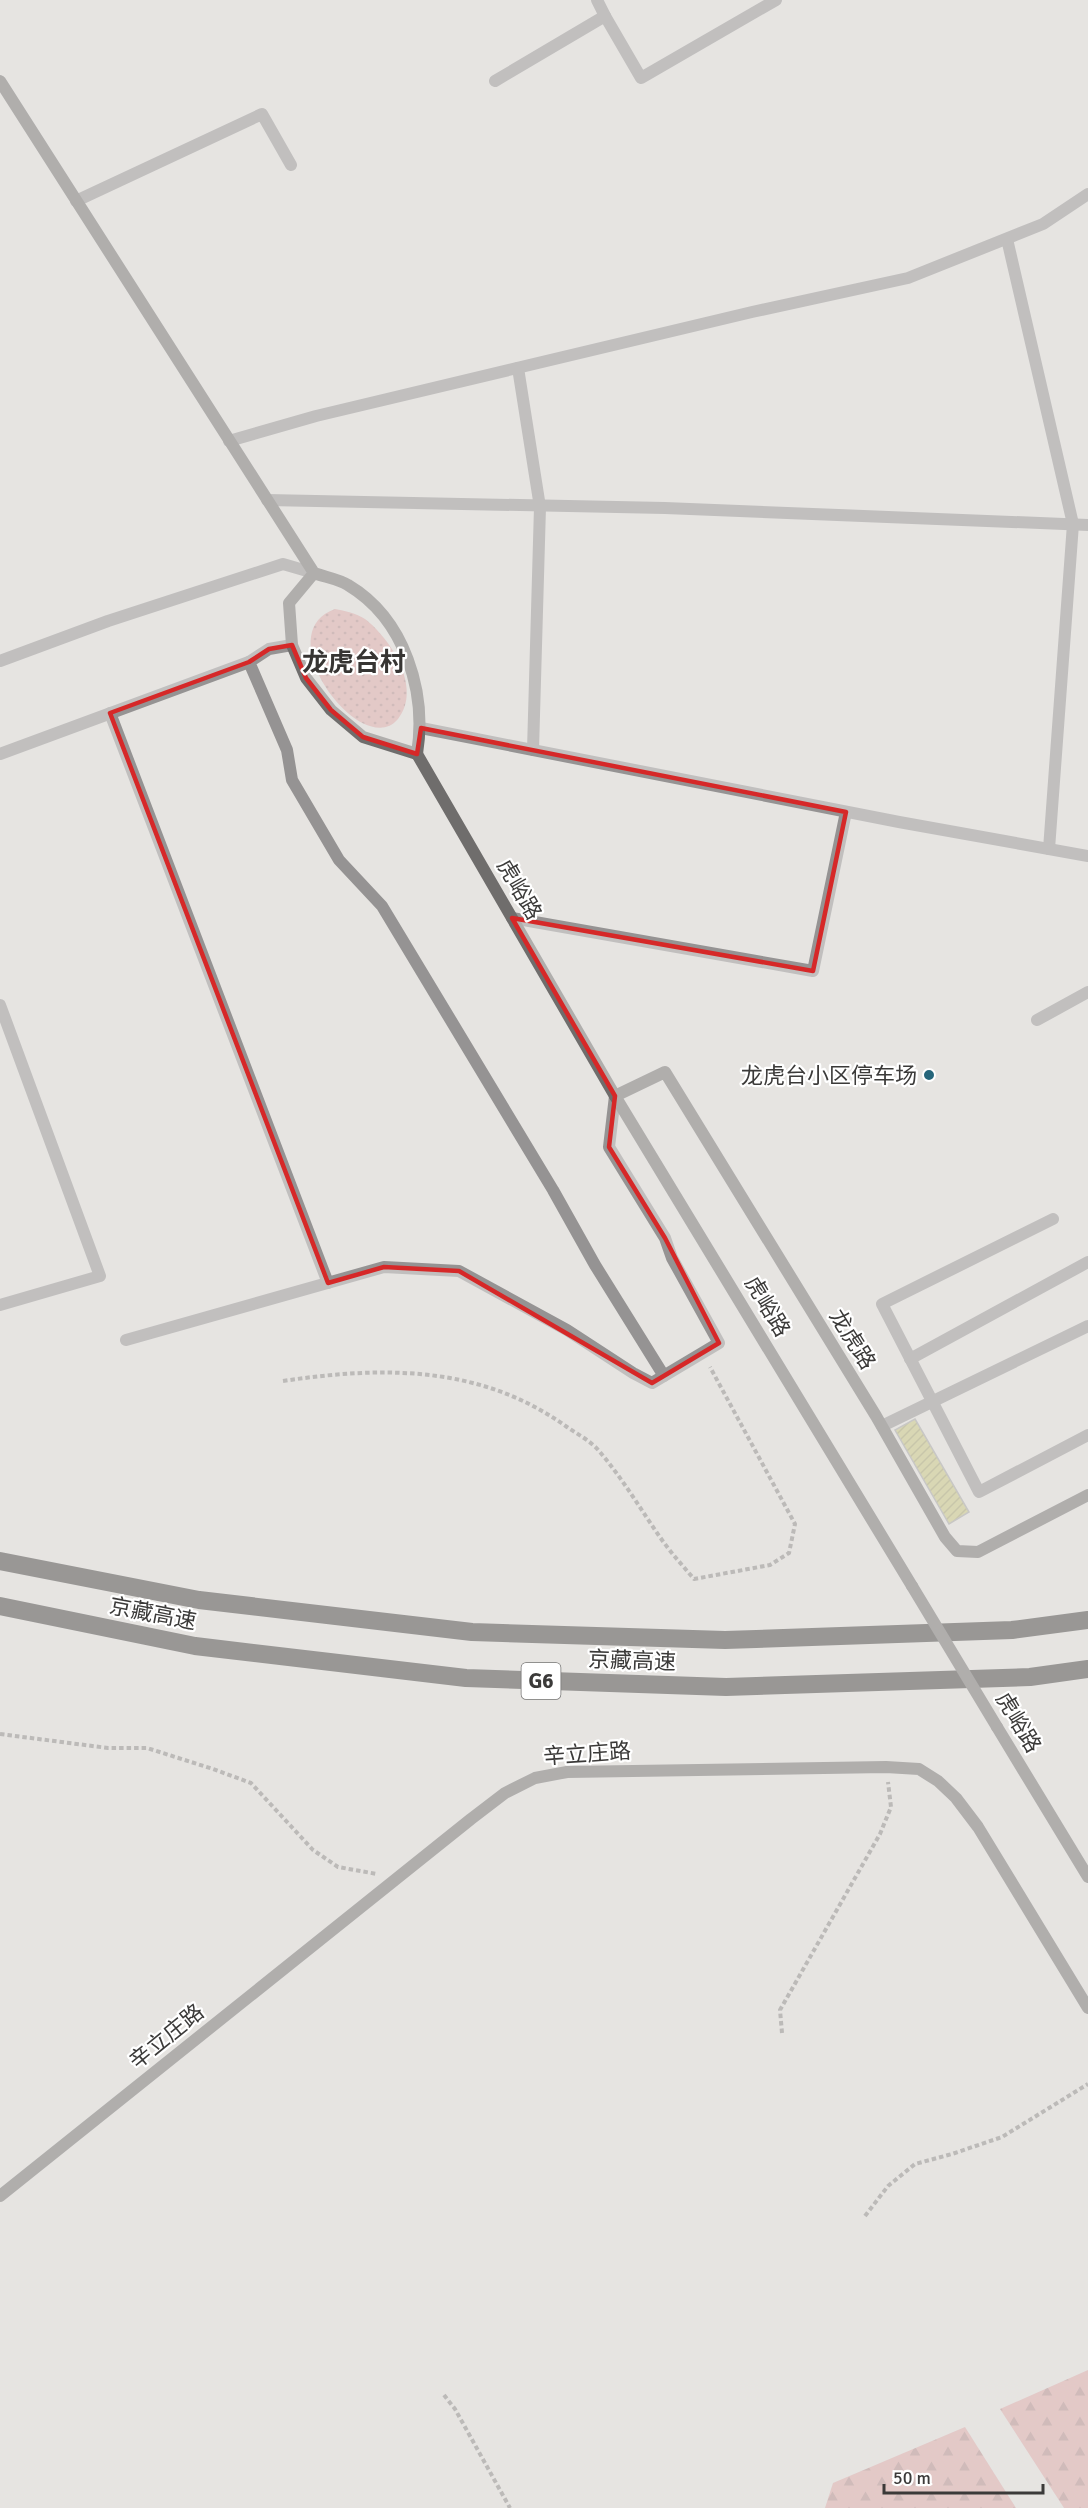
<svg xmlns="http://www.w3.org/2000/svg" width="1088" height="2508" viewBox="0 0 1088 2508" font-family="Signika,'Noto Sans SC',sans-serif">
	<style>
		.forest { fill: url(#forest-firs) }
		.garden { fill: url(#garden-dots) }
		.building { fill: url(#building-hatch); stroke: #a5a5a2; stroke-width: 1.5 }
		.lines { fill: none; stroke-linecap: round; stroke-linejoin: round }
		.path { stroke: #898785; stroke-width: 4; stroke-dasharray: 4.5 3; stroke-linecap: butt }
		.lane { stroke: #959393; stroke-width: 12 }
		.street { stroke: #959393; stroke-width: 12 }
		.secondary { stroke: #6f6d6c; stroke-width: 12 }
		.highway { stroke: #3d3b39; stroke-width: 18 }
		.secondary-bridge { stroke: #6f6d6c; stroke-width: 12 }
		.marked { fill: none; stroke: #d62828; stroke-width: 4.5; stroke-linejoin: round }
		.poi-dot { fill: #26667b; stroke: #fff; stroke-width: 2 }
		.labels { text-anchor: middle; stroke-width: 4.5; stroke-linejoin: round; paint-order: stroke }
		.shield { fill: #fff; stroke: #767574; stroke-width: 1.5 }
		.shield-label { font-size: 21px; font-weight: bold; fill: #3b3a39 }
		.street-label { font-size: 22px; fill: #3b3a39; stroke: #fff }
		.poi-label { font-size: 22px; fill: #3b3a39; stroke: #fff; text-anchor: end }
		.quarter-label { font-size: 26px; font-weight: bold; fill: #373533; stroke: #fff }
	</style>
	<defs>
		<pattern id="forest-firs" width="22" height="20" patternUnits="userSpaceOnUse" patternTransform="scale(1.5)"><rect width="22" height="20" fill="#dfa8a7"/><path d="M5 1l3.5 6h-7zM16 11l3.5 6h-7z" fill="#b68a89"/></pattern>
		<pattern id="garden-dots" width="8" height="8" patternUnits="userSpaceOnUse" patternTransform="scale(1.5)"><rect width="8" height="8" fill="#dfa8a7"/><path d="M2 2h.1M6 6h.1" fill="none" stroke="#b68a89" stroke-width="1.8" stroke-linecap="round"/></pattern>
		<pattern id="building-hatch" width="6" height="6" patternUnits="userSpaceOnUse" patternTransform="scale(1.5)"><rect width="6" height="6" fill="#cac87d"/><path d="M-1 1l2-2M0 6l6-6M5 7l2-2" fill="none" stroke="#a5a367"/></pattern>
	</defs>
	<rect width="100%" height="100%" fill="#e6e4e1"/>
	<g class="forest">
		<polygon points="1088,2370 1088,2508 1064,2508 1000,2409"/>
		<polygon points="965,2427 1016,2508 825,2508 833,2483"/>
	</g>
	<path class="garden" d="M 335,609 C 345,611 356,613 365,619 C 390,638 423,688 398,719 C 362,762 266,633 335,609 Z"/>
	<polygon class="building" points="915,1419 969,1512 949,1524 895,1430"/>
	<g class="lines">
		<g class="path">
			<path d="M 283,1381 C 383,1366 481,1365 567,1427 C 577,1434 591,1441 599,1451 C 623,1479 641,1510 662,1540 C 672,1554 683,1566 694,1579 L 770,1565 L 789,1553 L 795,1524 L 710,1367"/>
			<polyline points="0,1734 108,1748 147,1748 213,1769 251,1783 313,1850 338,1867 377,1874"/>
			<polyline points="782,2033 780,2010 880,1834 891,1807 888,1782"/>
			<polyline points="865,2216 888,2186 915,2164 952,2154 1002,2137 1088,2084"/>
			<polyline points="444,2395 455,2409 510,2508"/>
		</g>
		<polyline class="lane" points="76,201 262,114 291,165"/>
		<g class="street">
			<polyline points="605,16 641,78 776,0"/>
			<polyline points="495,81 605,16 597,0"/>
			<polyline points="1007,239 1073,524 1049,849"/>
			<polyline points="518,368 540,507 533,750"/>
			<polyline points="229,441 316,416 752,312 908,278 1043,224 1088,194"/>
			<polyline points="267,500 665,508 1088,525"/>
			<polyline points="292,645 269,649 249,662 287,750 292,780 339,860 382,906 553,1190 595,1265 664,1376"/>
			<polyline points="0,661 108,621 283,564 314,573"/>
			<polyline points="110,713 328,1283"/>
			<polyline points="421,728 899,822 1088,856"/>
			<polyline points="0,754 249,662"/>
			<polyline points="512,918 813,971 846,812"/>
			<polyline points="0,1005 100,1276 0,1305"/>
			<polyline points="1037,1020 1088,992"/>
			<polyline points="1053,1219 882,1304 979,1492 1088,1435"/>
			<polyline points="126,1340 384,1267 459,1271 567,1330 633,1373 652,1383 719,1343 672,1258 665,1238 609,1147 615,1096"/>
			<polyline points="910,1359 1088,1262"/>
			<polyline points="882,1426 1088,1326"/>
		</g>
		<g class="secondary">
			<path d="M 0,81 L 314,573 C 325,577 339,579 348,585 C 405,619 427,692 417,754 L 363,737 L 331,710 L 306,678 L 292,645 L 289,603 L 314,573"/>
			<polyline points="417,754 615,1096 912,1586"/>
			<polyline points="615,1096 665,1072 876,1416 945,1537 957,1551 978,1552 1088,1495"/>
			<polyline points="997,1727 1088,1877"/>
			<polyline points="0,2196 471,1819 505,1793 535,1778 567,1772 886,1767 919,1769 938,1781 956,1798 978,1827 1088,2008"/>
		</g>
		<g class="highway">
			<polyline points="0,1561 199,1600 472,1632 725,1640 1012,1630 1088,1620"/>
			<polyline points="0,1606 195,1646 466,1678 726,1687 1030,1677 1088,1669"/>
		</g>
		<polyline class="secondary-bridge" points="912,1586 997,1727"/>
	</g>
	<path d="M0 0H1088V2508H0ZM 292,645 L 306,678 L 331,710 L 363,737 L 417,754 L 421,728 L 846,812 L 813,971 L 512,918 L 615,1096 L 609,1147 L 665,1238 L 719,1343 L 652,1383 L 459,1271 L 384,1267 L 328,1283 L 110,713 L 249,662 L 269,649 Z" fill="#e6e4e1" fill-opacity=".55" fill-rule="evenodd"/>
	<path class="marked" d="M 292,645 L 306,678 L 331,710 L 363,737 L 417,754 L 421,728 L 846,812 L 813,971 L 512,918 L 615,1096 L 609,1147 L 665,1238 L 719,1343 L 652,1383 L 459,1271 L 384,1267 L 328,1283 L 110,713 L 249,662 L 269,649 Z"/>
	<circle class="poi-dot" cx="929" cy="1075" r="6"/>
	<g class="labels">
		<rect class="shield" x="521.5" y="1663" width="39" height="36" rx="4.5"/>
		<g class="shield-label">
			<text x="541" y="1688">G6</text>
		</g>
		<g class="street-label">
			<text transform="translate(520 889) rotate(60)" y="8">虎峪路</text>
			<text transform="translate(768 1306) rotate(59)" y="8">虎峪路</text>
			<text transform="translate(853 1339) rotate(58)" y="8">龙虎路</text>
			<text transform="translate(153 1613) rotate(11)" y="8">京藏高速</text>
			<text transform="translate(632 1660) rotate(2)" y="8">京藏高速</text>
			<text transform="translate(1019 1722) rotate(59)" y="8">虎峪路</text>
			<text transform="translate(587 1753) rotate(-4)" y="8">辛立庄路</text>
			<text transform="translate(166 2036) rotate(-39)" y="8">辛立庄路</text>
		</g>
		<g class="poi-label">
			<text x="917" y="1083">龙虎台小区停车场</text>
		</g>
		<g class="quarter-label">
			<text x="354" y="671">龙虎台村</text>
		</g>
	</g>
	<path d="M884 2484v9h159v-9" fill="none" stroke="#3b3a39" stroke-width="3"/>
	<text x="893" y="2484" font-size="18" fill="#3b3a39" stroke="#ffffff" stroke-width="4.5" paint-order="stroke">50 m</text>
</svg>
